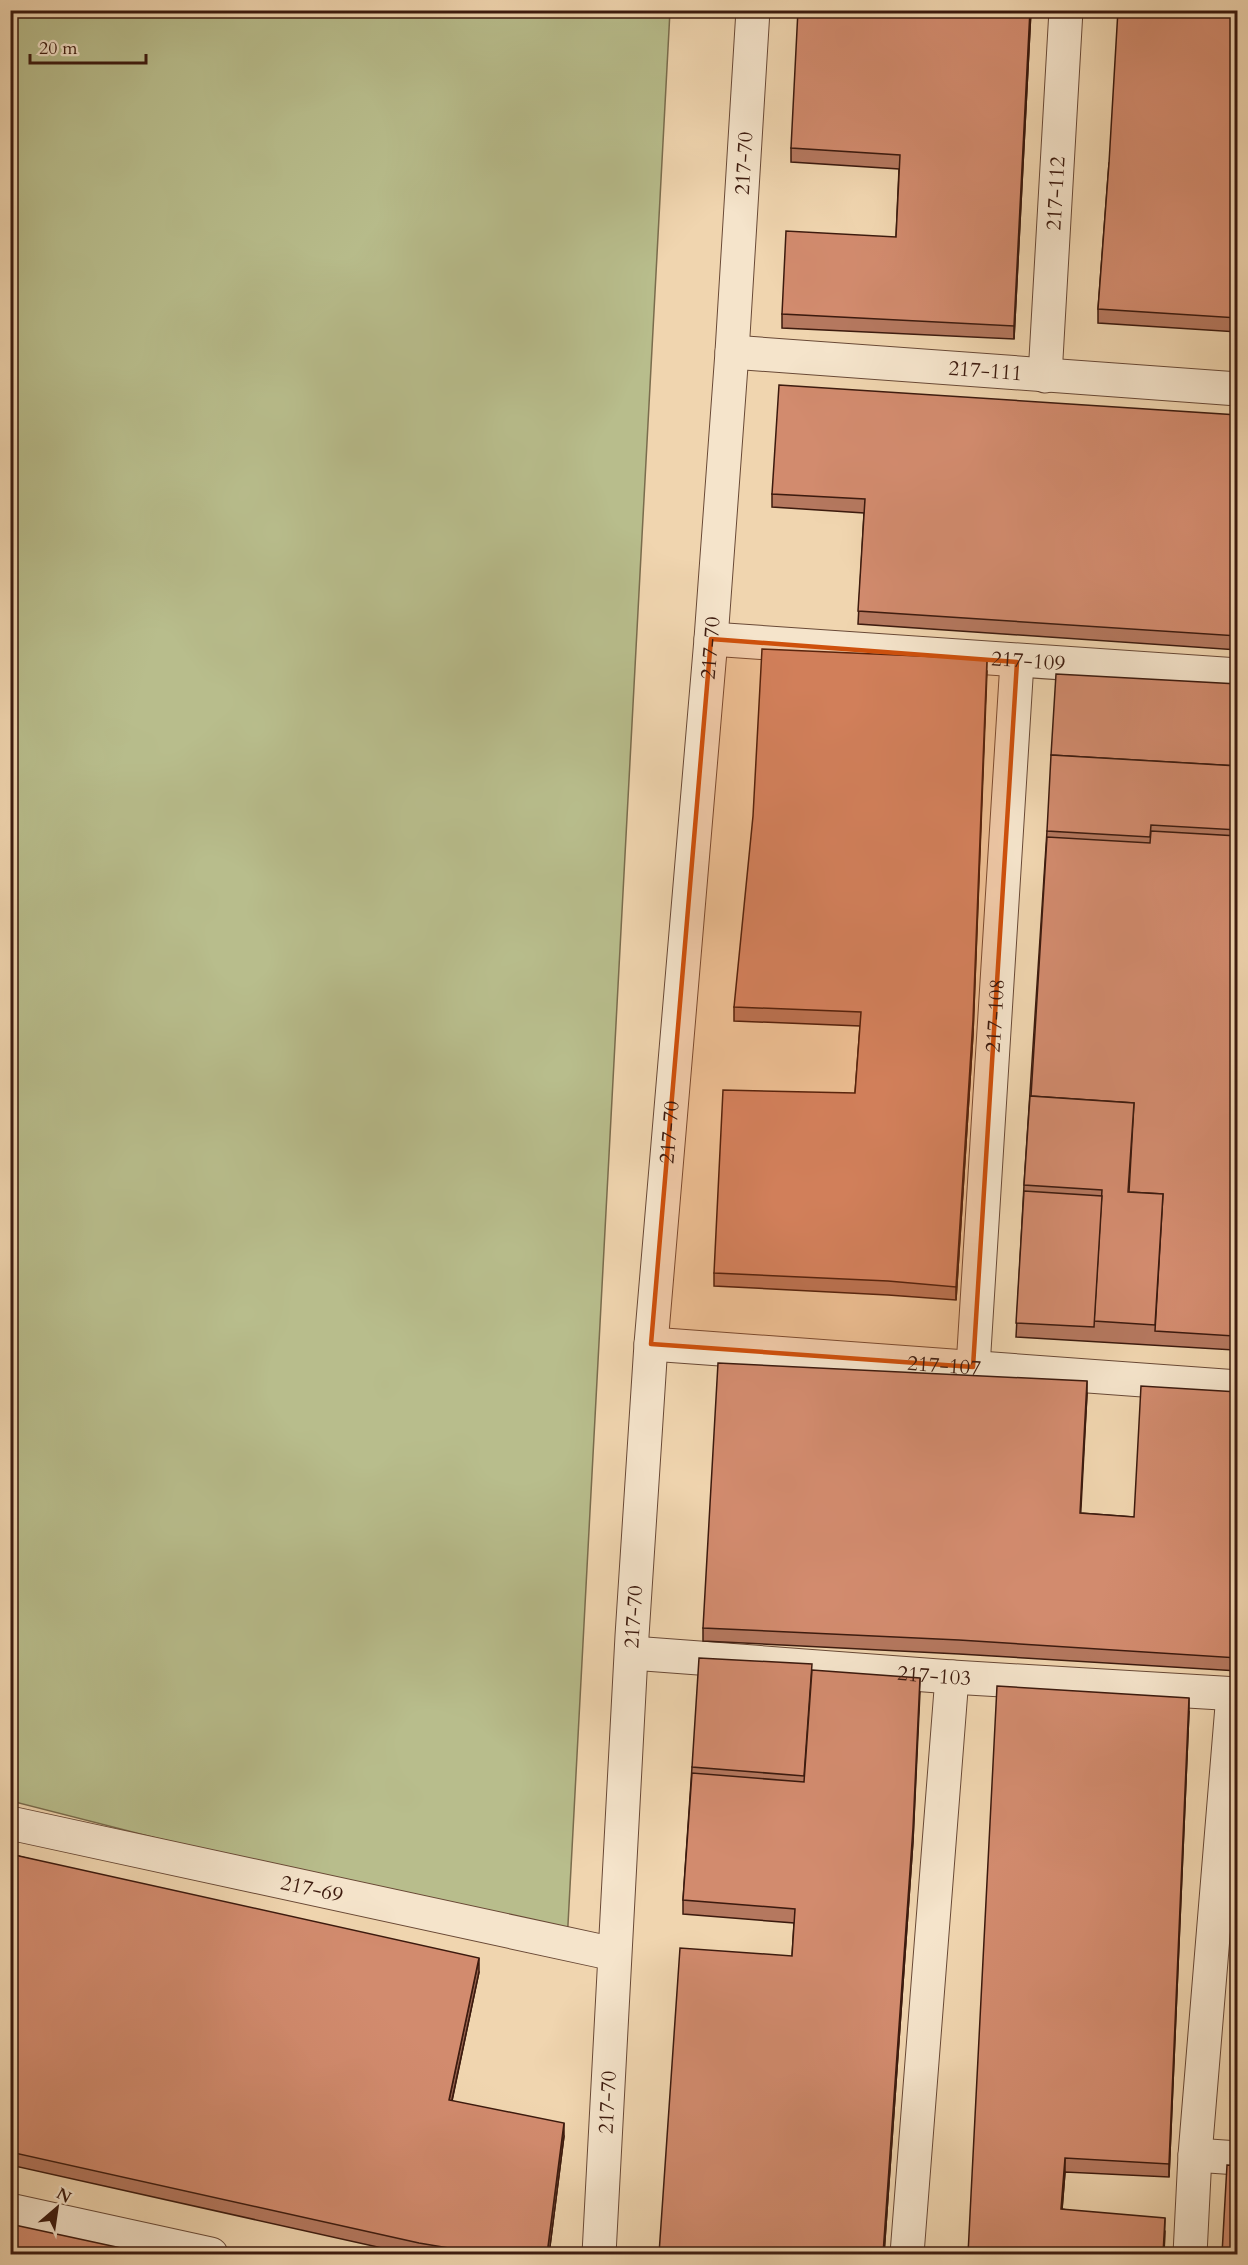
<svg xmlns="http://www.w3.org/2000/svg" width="1248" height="2265" viewBox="0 0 1248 2265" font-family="Cardo,serif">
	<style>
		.green { fill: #b8bd8c; stroke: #7a6c4d; stroke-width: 1.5 }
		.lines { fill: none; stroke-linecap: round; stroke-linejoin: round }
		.minor-casing { stroke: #694936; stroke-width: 35 }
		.minor { stroke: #f5e4cb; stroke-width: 33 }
		.wall { fill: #b5785f; stroke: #3c1a0e; stroke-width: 1.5 }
		.shaded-wall { fill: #93614d; stroke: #3c1a0e; stroke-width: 1.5 }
		.building { fill: #d28b6e; stroke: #3c1a0e; stroke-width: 1.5 }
		.marked { fill: #ce500c; fill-opacity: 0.2; stroke: #ce500c; stroke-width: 4.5; stroke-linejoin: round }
		.labels { text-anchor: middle; stroke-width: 6; stroke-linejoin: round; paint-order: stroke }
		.street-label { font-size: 21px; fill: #3c1a0e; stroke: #f5e4cb }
	</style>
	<rect width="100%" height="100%" fill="#f0d5af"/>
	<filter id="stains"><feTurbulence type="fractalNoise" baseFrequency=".00333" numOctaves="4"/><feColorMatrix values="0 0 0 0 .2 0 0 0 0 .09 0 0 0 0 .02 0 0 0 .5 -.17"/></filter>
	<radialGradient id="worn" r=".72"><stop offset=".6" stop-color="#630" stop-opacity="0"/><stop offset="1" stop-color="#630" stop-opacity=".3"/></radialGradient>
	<polygon class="green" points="10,11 670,11 567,1943 11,1801"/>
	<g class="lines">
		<g class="minor-casing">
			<g id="minor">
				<path id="s1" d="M 732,352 L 1238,389"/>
				<path id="s2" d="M 1045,376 L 1066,10"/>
				<path id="s3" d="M 711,639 L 1238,675"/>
				<path id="s4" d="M 651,1344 L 1238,1387"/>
				<path id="s5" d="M 973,1367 L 1017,662"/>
				<path id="s6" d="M 632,1653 L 952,1677 L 1238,1694"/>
				<path id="s7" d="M 10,1823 L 614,1954"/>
				<polyline points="1195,2155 1238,2158"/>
				<polyline points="10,2210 211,2254"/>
				<path id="s8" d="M 599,2254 L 632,1636 L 651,1344 L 711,639 L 732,352 L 753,10"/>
				<polyline points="907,2254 952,1677"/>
				<polyline points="1190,2254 1195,2155 1233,1694"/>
			</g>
		</g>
		<use href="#minor" class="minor"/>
	</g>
	<g class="wall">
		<polygon points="1031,10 1014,339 782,328 782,314 896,237 899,169 791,162 791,148"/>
		<polygon points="1238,10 1238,332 1098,323 1098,309 1109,163"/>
		<polygon points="1238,415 1238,650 858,624 864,513 772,507 772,494"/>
		<polygon points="987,672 973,1034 956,1300 888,1295 714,1286 714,1273 855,1093 860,1026 734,1021 734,1007"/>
		<polygon points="1238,684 1238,1287 1234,1350 1016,1337 1024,1185 1047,831"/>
		<polygon points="1238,1392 1238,1671 959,1654 703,1641 703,1628 1087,1394 1080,1513 1134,1517"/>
		<polygon points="812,1671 920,1692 913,1841 884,2254 659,2254 792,1956 794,1923 683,1914 683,1900 692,1767"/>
		<polygon points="1189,1711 1169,2177 1065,2172 1062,2209 1165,2231 1164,2254 968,2254"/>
		<polygon points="10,1854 479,1972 452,2101 564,2136 549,2254 409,2254 10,2165"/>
	</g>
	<g class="shaded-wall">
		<polygon points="1030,10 1031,10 1014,339 1014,326"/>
		<polygon points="987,659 973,1034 956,1300 956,1287"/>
		<polygon points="1238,1273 1238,1287 1234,1350 1234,1336"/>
		<polygon points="1087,1381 1087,1394 1080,1527 1080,1513"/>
		<polygon points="920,1678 913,1841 884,2254 883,2254"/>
		<polygon points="1189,1698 1189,1711 1169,2177 1169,2164"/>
		<polygon points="479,1958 479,1972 449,2114 449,2100"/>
		<polygon points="564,2123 564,2136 549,2254 547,2254"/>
		<polygon points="1065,2158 1065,2172 1061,2223 1061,2209"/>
		<polygon points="1165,2218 1164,2254 1163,2254"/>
	</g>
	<g class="building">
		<polygon points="798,10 1030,10 1014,326 782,314 786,231 896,237 900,155 791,148"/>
		<polygon points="1118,10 1238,10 1238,318 1098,309 1109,163"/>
		<polygon points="779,385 1238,415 1238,636 858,611 865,499 772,494"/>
		<polygon points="762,649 987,659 973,1020 956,1287 888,1281 714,1273 723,1090 855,1093 861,1012 734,1007 753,816"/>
		<polygon points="1056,674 1238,684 1238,766 1051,755"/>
		<polygon points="1051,755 1238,766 1238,830 1151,825 1150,837 1047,831"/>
		<polygon points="1151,831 1238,836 1238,1273 1234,1336 1155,1331 1163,1194 1129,1192 1134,1103 1031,1096 1047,837 1150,843"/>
		<polygon points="1030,1096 1134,1103 1128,1192 1163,1194 1155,1325 1094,1321 1102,1190 1024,1185"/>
		<polygon points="1024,1191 1102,1196 1094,1327 1016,1323"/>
		<polygon points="718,1363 1087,1381 1080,1513 1134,1517 1141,1386 1238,1392 1238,1658 959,1640 703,1628"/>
		<polygon points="699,1658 812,1664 804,1776 692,1767"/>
		<polygon points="812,1670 920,1678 913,1828 883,2254 659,2254 680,1948 792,1956 795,1909 683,1900 692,1773 804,1782"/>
		<polygon points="997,1686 1189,1698 1169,2164 1065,2158 1061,2209 1165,2218 1163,2254 968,2254"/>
		<polygon points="10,1854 479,1958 449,2100 564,2123 547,2254 484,2254 419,2243 10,2152"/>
		<polygon points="1227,2165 1238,2166 1238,2254 1222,2254"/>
		<polygon points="10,2224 135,2251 150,2254 10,2254"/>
	</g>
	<path class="marked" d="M 711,639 L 1017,662 L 973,1367 L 651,1344 Z"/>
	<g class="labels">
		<g class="street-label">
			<text dy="7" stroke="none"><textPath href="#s8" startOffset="2096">217-70</textPath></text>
			<text dy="7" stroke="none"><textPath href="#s2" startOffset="183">217-112</textPath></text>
			<text dy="7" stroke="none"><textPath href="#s1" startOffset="254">217-111</textPath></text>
			<text dy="7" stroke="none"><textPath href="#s8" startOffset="1610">217-70</textPath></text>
			<text dy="7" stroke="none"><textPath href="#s3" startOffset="318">217-109</textPath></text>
			<text dy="7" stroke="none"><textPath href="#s5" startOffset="352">217-108</textPath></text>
			<text dy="7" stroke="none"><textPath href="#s8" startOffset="1124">217-70</textPath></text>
			<text dy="7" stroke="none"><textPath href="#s4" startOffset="294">217-107</textPath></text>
			<text dy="7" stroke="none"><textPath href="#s8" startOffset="638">217-70</textPath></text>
			<text dy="7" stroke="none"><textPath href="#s6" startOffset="303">217-103</textPath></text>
			<text dy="7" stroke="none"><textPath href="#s7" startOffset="309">217-69</textPath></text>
			<text dy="7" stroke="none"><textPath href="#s8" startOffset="152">217-70</textPath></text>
		</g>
	</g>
	<rect width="1248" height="2265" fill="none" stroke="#f0d5af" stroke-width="36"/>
	<rect x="12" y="12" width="1224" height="2241" fill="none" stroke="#3c1a0e" stroke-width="3"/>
	<rect x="18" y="18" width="1212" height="2229" fill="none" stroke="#3c1a0e" stroke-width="1.5"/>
	<g transform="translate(57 2208) rotate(29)" stroke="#f5e4cb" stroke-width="4.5" paint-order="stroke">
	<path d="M0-4.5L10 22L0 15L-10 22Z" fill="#3c1a0e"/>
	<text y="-9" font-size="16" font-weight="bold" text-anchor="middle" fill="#3c1a0e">N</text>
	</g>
	<path d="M30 54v9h116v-9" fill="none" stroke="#3c1a0e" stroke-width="3"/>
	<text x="39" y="54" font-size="18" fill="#3c1a0e" stroke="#f5e4cb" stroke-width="4.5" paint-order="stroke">20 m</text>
	<rect width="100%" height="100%" filter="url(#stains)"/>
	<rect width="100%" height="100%" fill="url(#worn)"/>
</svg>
